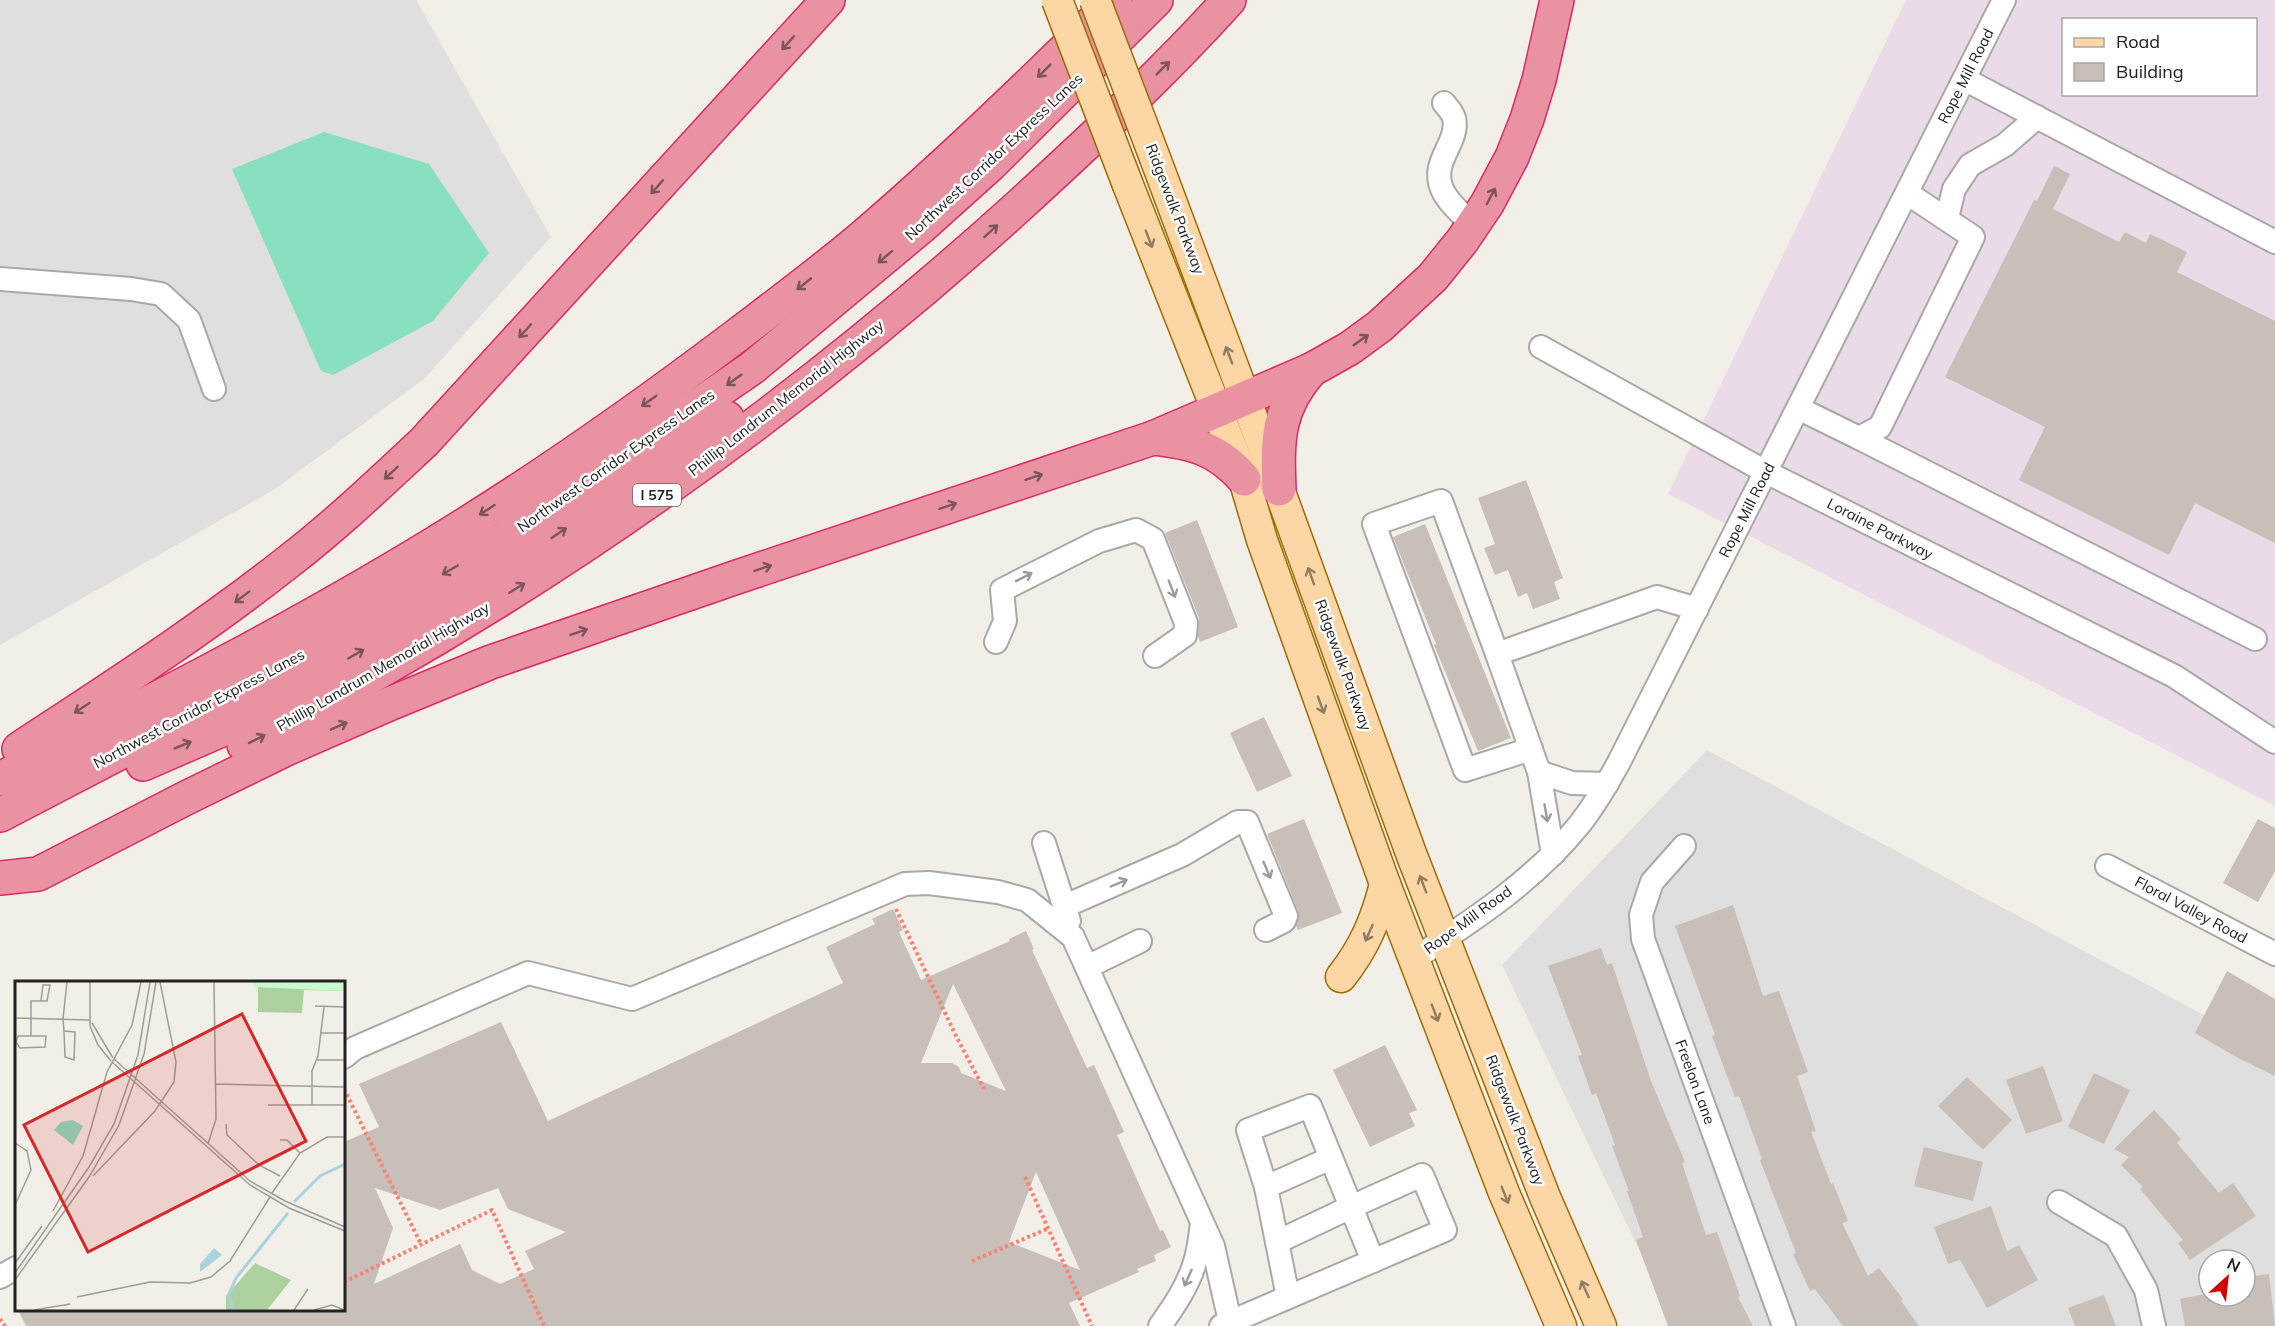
<svg xmlns="http://www.w3.org/2000/svg" width="2275" height="1326" viewBox="0 0 2275 1326" font-family="Mulish,sans-serif">
	<style>
		.residential { fill: #e0dfdf; fill-rule: evenodd }
		.industrial { fill: #ebdbe8; fill-rule: evenodd }
		.pitch { fill: #88e0be }
		.building { fill: #c7bfb8; fill-rule: evenodd }
		.lines { fill: none; stroke-linecap: round; stroke-linejoin: round }
		.minor-casing { stroke: #a9a9a9; stroke-width: 26 }
		.major-casing { stroke: #a06b00; stroke-width: 33 }
		.highway-casing { stroke: #dc2a67; stroke-width: 36 }
		.path { stroke: #fa8072; stroke-width: 4; stroke-dasharray: 3 3; stroke-linecap: butt }
		.minor { stroke: #fff; stroke-width: 22 }
		.major { stroke: #fcd6a4; stroke-width: 30 }
		.highway { stroke: #e892a2; stroke-width: 33 }
		.major-bridge-casing { stroke: #a06b00; stroke-width: 33; stroke-linecap: butt }
		.major-bridge { stroke: #fcd6a4; stroke-width: 30 }
		.oneway { stroke: #7b545c }
		.oneway2 { stroke: #8f7c63 }
		.oneway3 { stroke: #9c9c9c }
		.labels { text-anchor: middle; stroke-width: 5; stroke-linejoin: round; paint-order: stroke }
		.shield { fill: #fff; stroke: #646464; stroke-width: 1.5 }
		.shield-label { font-size: 14px; font-weight: bold; fill: #222 }
		.street-label { font-size: 15px; fill: #222; stroke: #fff }
		.inset-river { fill: none; stroke: #aad3df; stroke-width: 3 }
		.inset-road { fill: none; stroke: #9f9d99; stroke-width: 1.5 }
		.view { fill: #d62828; fill-opacity: 0.15; stroke: #d62828; stroke-width: 3 }
		.inset-edge { fill: none; stroke: #222; stroke-width: 3 }
	</style>
	<rect width="100%" height="100%" fill="#f2efe9"/>
	<g class="residential">
		<polygon points="0,0 416,0 551,237 424,379 275,489 0,645"/>
		<path d="M 1707,750 L 2275,1053 L 2275,1326 L 1676,1326 L 1502,965 ZM 2209,1260 L 2245,1260 L 2245,1296 L 2209,1296 Z"/>
	</g>
	<path class="industrial" d="M 1906,0 L 2275,0 L 2275,806 L 1668,494 ZM 2064,20 L 2256,20 L 2256,94 L 2064,94 Z"/>
	<polygon class="pitch" points="324,132 429,164 489,253 433,321 333,375 321,371 232,169"/>
	<g class="building">
		<polygon points="2054,166 2070,174 2053,209 2119,242 2125,232 2146,243 2150,234 2187,252 2177,272 2275,321 2275,543 2195,503 2169,555 2019,480 2045,427 1945,377 2034,200 2037,201"/>
		<polygon points="1526,480 1563,578 1554,582 1560,599 1533,609 1527,593 1518,597 1508,570 1495,575 1484,548 1495,544 1478,498"/>
		<polygon points="1197,520 1238,627 1200,642 1198,636 1199,618 1165,533"/>
		<polygon points="1425,524 1511,738 1478,751 1434,645 1436,644 1393,537"/>
		<polygon points="1264,717 1292,776 1257,792 1230,733"/>
		<polygon points="1304,819 1342,913 1298,930 1296,926 1298,911 1267,834"/>
		<polygon points="2258,819 2275,828 2275,871 2258,902 2223,883"/>
		<polygon points="1733,905 1763,996 1779,991 1808,1072 1797,1076 1816,1131 1811,1132 1831,1184 1833,1183 1848,1221 1842,1223 1868,1276 1879,1268 1903,1299 1901,1301 1919,1326 1843,1326 1815,1289 1810,1291 1793,1254 1796,1253 1760,1160 1762,1159 1739,1096 1735,1097 1712,1036 1715,1035 1675,926"/>
		<path d="M 893,909 L 903,930 L 899,932 L 921,980 L 1010,941 L 1009,939 L 1026,931 L 1034,949 L 1032,950 L 1087,1068 L 1094,1065 L 1124,1132 L 1117,1135 L 1160,1231 L 1163,1230 L 1171,1247 L 1154,1255 L 1156,1261 L 1137,1269 L 1139,1272 L 1069,1303 L 1080,1326 L 26,1326 L 18,1310 L 344,1310 L 344,1142 L 379,1127 L 359,1084 L 501,1022 L 548,1121 L 843,983 L 826,947 L 875,924 L 872,919 ZM 953,984 L 1006,1091 L 961,1073 L 959,1067 L 952,1063 L 921,1063 ZM 1036,1172 L 1080,1270 L 1009,1242 ZM 375,1188 L 440,1210 L 498,1188 L 508,1209 L 566,1232 L 525,1251 L 534,1269 L 500,1284 L 472,1270 L 460,1244 L 374,1284 L 393,1228 Z"/>
		<polygon points="1601,948 1607,965 1612,963 1651,1081 1685,1162 1682,1163 1706,1235 1717,1232 1740,1296 1738,1297 1753,1326 1668,1326 1636,1240 1643,1237 1627,1191 1629,1191 1612,1146 1615,1145 1596,1093 1592,1095 1578,1056 1582,1055 1548,966"/>
		<polygon points="2227,971 2275,999 2275,1076 2238,1058 2195,1033"/>
		<polygon points="1385,1045 1417,1110 1409,1113 1415,1126 1370,1147 1333,1070"/>
		<polygon points="2043,1066 2063,1121 2026,1134 2006,1080"/>
		<polygon points="2094,1073 2130,1090 2104,1144 2068,1127"/>
		<polygon points="1967,1077 2012,1120 1983,1150 1938,1106"/>
		<polygon points="2154,1110 2181,1139 2177,1143 2219,1193 2233,1183 2256,1216 2190,1260 2178,1243 2183,1240 2140,1189 2143,1187 2121,1165 2129,1157 2114,1149"/>
		<polygon points="1924,1147 1983,1162 1973,1201 1914,1186"/>
		<polygon points="1991,1206 2007,1251 2019,1245 2038,1280 1987,1308 1960,1260 1948,1264 1934,1227"/>
		<polygon points="2269,1274 2275,1326 2185,1326 2180,1299 2209,1293 2209,1296 2245,1296 2245,1290 2249,1289 2248,1277"/>
		<polygon points="2104,1295 2116,1326 2075,1326 2068,1308"/>
	</g>
	<g class="lines">
		<g class="minor-casing">
			<g id="minor">
				<polyline points="1964,79 2275,242"/>
				<path d="M 1444,103 C 1447,107 1453,113 1454,118 C 1460,142 1430,161 1442,189 C 1448,203 1463,215 1473,225"/>
				<polyline points="1947,218 1954,189 1970,165 2005,145 2037,117"/>
				<polyline points="0,279 131,289 161,294 189,320 214,389"/>
				<polyline points="1541,347 1766,472 2174,676 2275,742"/>
				<polyline points="1798,408 1859,438 1880,427 1973,237 1907,193"/>
				<polyline points="1859,438 2255,639"/>
				<polyline points="996,642 1005,621 1002,590 1099,541 1136,530 1153,539 1186,623 1185,635 1155,656"/>
				<polyline points="1497,654 1441,501 1374,524 1465,770 1531,749"/>
				<polyline points="1539,772 1572,783 1607,784"/>
				<polyline points="1044,843 1069,921"/>
				<polyline points="1684,846 1652,882 1641,915 1643,939 1784,1326"/>
				<polyline points="1553,854 1539,772 1497,654 1657,597 1697,609"/>
				<polyline points="2107,866 2275,954"/>
				<polyline points="1065,906 1182,855 1238,822 1247,822 1286,916 1284,921 1266,930"/>
				<path d="M 1414,959 C 1472,921 1535,880 1579,825 C 1595,805 1607,784 1619,762 L 2004,0"/>
				<polyline points="1087,967 1140,941"/>
				<polyline points="344,1057 355,1048 528,973 632,999 905,884 929,883 998,892 1027,900 1073,937 1213,1246 1231,1326"/>
				<polyline points="1266,1187 1331,1158"/>
				<polyline points="2059,1202 2116,1236 2146,1290 2154,1326"/>
				<polyline points="1277,1242 1351,1207 1373,1261"/>
				<polyline points="0,1277 16,1268"/>
				<path d="M 1160,1326 C 1174,1306 1188,1286 1195,1262 C 1199,1250 1200,1236 1202,1224"/>
				<polyline points="1221,1326 1445,1230 1422,1175 1351,1207 1310,1106 1248,1130 1266,1187 1288,1297"/>
			</g>
		</g>
		<g class="major-casing">
			<g id="major">
				<polyline points="1155,158 1279,489 1412,856 1545,1197 1601,1326"/>
				<polyline points="1128,185 1244,479 1262,540 1385,884 1504,1193 1561,1326"/>
				<path d="M 1341,977 C 1364,948 1376,920 1385,884"/>
			</g>
		</g>
		<g class="highway-casing">
			<g id="highway">
				<path d="M 1153,438 C 1191,442 1217,448 1244,479"/>
				<path d="M 1279,489 C 1277,439 1277,409 1311,370"/>
				<path d="M 244,745 C 525,601 786,417 1020,205 C 1092,139 1164,72 1229,0"/>
				<path d="M 19,749 C 110,689 202,630 288,562 C 336,525 380,483 424,442 L 828,0"/>
				<polyline points="143,764 235,724 512,565 727,418"/>
				<path d="M 0,779 C 155,700 311,621 458,529 C 556,468 649,402 740,333 C 782,301 825,269 865,235 C 952,160 1034,81 1115,0"/>
				<polyline points="0,815 219,701 364,621 502,540 752,368 921,227 990,165 1156,0"/>
				<polyline points="0,878 38,874 186,798 286,749 389,704 491,662 737,577 1153,438 1311,370 1350,348 1380,326 1433,277 1462,241 1487,204 1512,157 1527,119 1539,80 1557,0"/>
			</g>
		</g>
		<g class="path">
			<polyline points="896,909 956,1036 984,1089"/>
			<polyline points="344,1089 421,1244"/>
			<polyline points="1025,1177 1092,1326"/>
			<polyline points="972,1261 1047,1229"/>
			<polyline points="344,1282 492,1210 544,1326"/>
			<polyline points="0,1319 5,1326"/>
		</g>
		<use href="#minor" class="minor"/>
		<use href="#major" class="major"/>
		<use href="#highway" class="highway"/>
		<g class="major-bridge-casing">
			<g id="major-bridge">
				<polyline points="1057,0 1128,185"/>
				<polyline points="1095,0 1155,158"/>
			</g>
		</g>
		<use href="#major-bridge" class="major-bridge"/>
	</g>
	<defs><path id="oneway-shaft" d="M-6 0H5M1.5-3L5.5 0L1.5 3" fill="none" stroke-width="1.6" stroke-linecap="round" stroke-linejoin="round" transform="scale(1.5)"/></defs>
	<g class="oneway">
		<use href="#oneway-shaft" transform="translate(788 43) rotate(132)"/>
		<use href="#oneway-shaft" transform="translate(1163 68) rotate(-45)"/>
		<use href="#oneway-shaft" transform="translate(1044 71) rotate(135)"/>
		<use href="#oneway-shaft" transform="translate(657 187) rotate(132)"/>
		<use href="#oneway-shaft" transform="translate(1491 196) rotate(-62)"/>
		<use href="#oneway-shaft" transform="translate(991 231) rotate(-42)"/>
		<use href="#oneway-shaft" transform="translate(885 257) rotate(140)"/>
		<use href="#oneway-shaft" transform="translate(804 284) rotate(142)"/>
		<use href="#oneway-shaft" transform="translate(525 331) rotate(132)"/>
		<use href="#oneway-shaft" transform="translate(1361 340) rotate(-36)"/>
		<use href="#oneway-shaft" transform="translate(734 380) rotate(145)"/>
		<use href="#oneway-shaft" transform="translate(649 401) rotate(145)"/>
		<use href="#oneway-shaft" transform="translate(391 473) rotate(137)"/>
		<use href="#oneway-shaft" transform="translate(1034 477) rotate(-19)"/>
		<use href="#oneway-shaft" transform="translate(948 506) rotate(-18)"/>
		<use href="#oneway-shaft" transform="translate(487 510) rotate(147)"/>
		<use href="#oneway-shaft" transform="translate(559 533) rotate(-34)"/>
		<use href="#oneway-shaft" transform="translate(763 568) rotate(-18)"/>
		<use href="#oneway-shaft" transform="translate(450 570) rotate(150)"/>
		<use href="#oneway-shaft" transform="translate(517 588) rotate(-32)"/>
		<use href="#oneway-shaft" transform="translate(242 597) rotate(143)"/>
		<use href="#oneway-shaft" transform="translate(579 632) rotate(-19)"/>
		<use href="#oneway-shaft" transform="translate(356 654) rotate(-30)"/>
		<use href="#oneway-shaft" transform="translate(82 708) rotate(147)"/>
		<use href="#oneway-shaft" transform="translate(339 726) rotate(-24)"/>
		<use href="#oneway-shaft" transform="translate(257 739) rotate(-27)"/>
		<use href="#oneway-shaft" transform="translate(183 745) rotate(-22)"/>
	</g>
	<g class="oneway2">
		<use href="#oneway-shaft" transform="translate(1149 239) rotate(69)"/>
		<use href="#oneway-shaft" transform="translate(1229 355) rotate(-111)"/>
		<use href="#oneway-shaft" transform="translate(1311 576) rotate(-110)"/>
		<use href="#oneway-shaft" transform="translate(1321 705) rotate(70)"/>
		<use href="#oneway-shaft" transform="translate(1423 884) rotate(-111)"/>
		<use href="#oneway-shaft" transform="translate(1369 933) rotate(114)"/>
		<use href="#oneway-shaft" transform="translate(1435 1013) rotate(69)"/>
		<use href="#oneway-shaft" transform="translate(1505 1195) rotate(68)"/>
		<use href="#oneway-shaft" transform="translate(1585 1289) rotate(-114)"/>
	</g>
	<g class="oneway3">
		<use href="#oneway-shaft" transform="translate(1024 577) rotate(-27)"/>
		<use href="#oneway-shaft" transform="translate(1172 589) rotate(69)"/>
		<use href="#oneway-shaft" transform="translate(1546 813) rotate(80)"/>
		<use href="#oneway-shaft" transform="translate(1267 870) rotate(67)"/>
		<use href="#oneway-shaft" transform="translate(1119 883) rotate(-23)"/>
		<use href="#oneway-shaft" transform="translate(1188 1278) rotate(114)"/>
	</g>
	<g class="labels">
		<rect class="shield" x="633" y="484" width="48" height="22" rx="4.5"/>
		<g class="shield-label">
			<text x="657" y="500">I 575</text>
		</g>
		<g class="street-label">
			<text transform="translate(1966 76) rotate(-63)" y="5">Rope Mill Road</text>
			<text transform="translate(994 157) rotate(-43)" y="5">Northwest Corridor Express Lanes</text>
			<text transform="translate(1175 209) rotate(69)" y="5">Ridgewalk Parkway</text>
			<text transform="translate(786 398) rotate(-38)" y="5">Phillip Landrum Memorial Highway</text>
			<text transform="translate(616 461) rotate(-35)" y="5">Northwest Corridor Express Lanes</text>
			<text transform="translate(1747 510) rotate(-63)" y="5">Rope Mill Road</text>
			<text transform="translate(1880 529) rotate(27)" y="5">Loraine Parkway</text>
			<text transform="translate(1343 665) rotate(70)" y="5">Ridgewalk Parkway</text>
			<text transform="translate(383 667) rotate(-30)" y="5">Phillip Landrum Memorial Highway</text>
			<text transform="translate(199 709) rotate(-28)" y="5">Northwest Corridor Express Lanes</text>
			<text transform="translate(2191 910) rotate(28)" y="5">Floral Valley Road</text>
			<text transform="translate(1468 920) rotate(-36)" y="5">Rope Mill Road</text>
			<text transform="translate(1695 1082) rotate(70)" y="5">Freelon Lane</text>
			<text transform="translate(1515 1120) rotate(69)" y="5">Ridgewalk Parkway</text>
		</g>
	</g>
	<g transform="translate(15 981)">
		<rect width="330" height="330" fill="#f2efe9"/>
		<path d="M 243,1 L 330,1 L 330,10 L 289,9 L 287,32 L 243,31 ZM 240,282 L 276,299 L 252,329 L 211,329 L 211,315 Z" fill="#add19e"/>
		<path d="M 238,1 L 330,1 L 330,10 L 238,6 Z" fill="#c8facc"/>
		<path d="M 58,139 L 68,145 L 58,164 L 39,149 L 46,141 Z" fill="#88e0be"/>
		<path d="M 199,267 L 207,274 L 185,291 L 185,283 Z" fill="#aad3df"/>
		<path class="inset-river" d="M 279,221 L 305,195 L 330,183M 218,329 L 214,313 L 221,297 L 273,232"/>
		<path class="inset-road" d="M 75,1 L 75,45 L 83,64 L 96,80M 300,25 L 330,26M 0,37 L 74,39M 77,42 L 98,77M 49,50 L 60,51 L 59,79 L 50,76 L 49,50 L 48,38 L 52,1M 305,52 L 330,52M 16,55 L 31,55 L 30,66 L 5,67 L 1,61 L 3,55 L 16,55 L 16,20 L 32,20 L 35,4 L 28,4 L 26,20M 99,78 L 235,200 L 270,220 L 330,246M 302,79 L 330,79M 97,81 L 235,204 L 274,227 L 330,250M 201,103 L 330,106M 253,124 L 330,124M 297,124 L 297,90 L 303,75 L 309,26M 211,143 L 212,154 L 244,184 L 265,195M 265,159 L 272,159 L 285,172M 0,162 L 12,170 L 16,189 L 0,224M 193,163 L 201,138 L 199,1M 78,195 L 140,130 L 159,101 L 161,81 L 145,1M 257,212 L 285,172 L 312,156 L 329,156M 38,230 L 68,175 L 92,91 L 117,44 L 126,1M 0,282 L 27,245M 0,292 L 74,186 L 99,143 L 123,74 L 135,1M 0,299 L 74,196 L 104,144 L 129,73 L 141,1M 62,316 L 135,301 L 175,302 L 196,296 L 215,280 L 255,216M 19,329 L 55,323M 279,329 L 293,308M 299,329 L 317,324 L 329,329"/>
		<path class="view" d="M 227,33 L 291,160 L 73,271 L 9,144 Z"/>
		<rect width="330" height="330" class="inset-edge"/>
	</g>
	<rect x="2062" y="18" width="195" height="78" fill="#ffffff" stroke="#a7a7a7" stroke-width="1.5"/>
	<rect x="2074" y="38" width="30" height="9" fill="#fcd6a4" stroke="#a7a7a7" stroke-width="1.5"/>
	<text x="2116" y="48" font-size="18" fill="#222222">Road</text>
	<rect x="2074" y="63" width="30" height="18" fill="#c7bfb8" stroke="#a7a7a7" stroke-width="1.5"/>
	<text x="2116" y="78" font-size="18" fill="#222222">Building</text>
	<g transform="translate(2227 1278) rotate(27)"><circle r="28" fill="#ffffff" stroke="#a7a7a7" stroke-width="1.5"/>
	<path d="M0-4.5L10 22L0 15L-10 22Z" fill="#d40000"/>
	<text y="-9" font-size="16" font-weight="bold" text-anchor="middle" fill="#222222">N</text>
	</g>
</svg>
